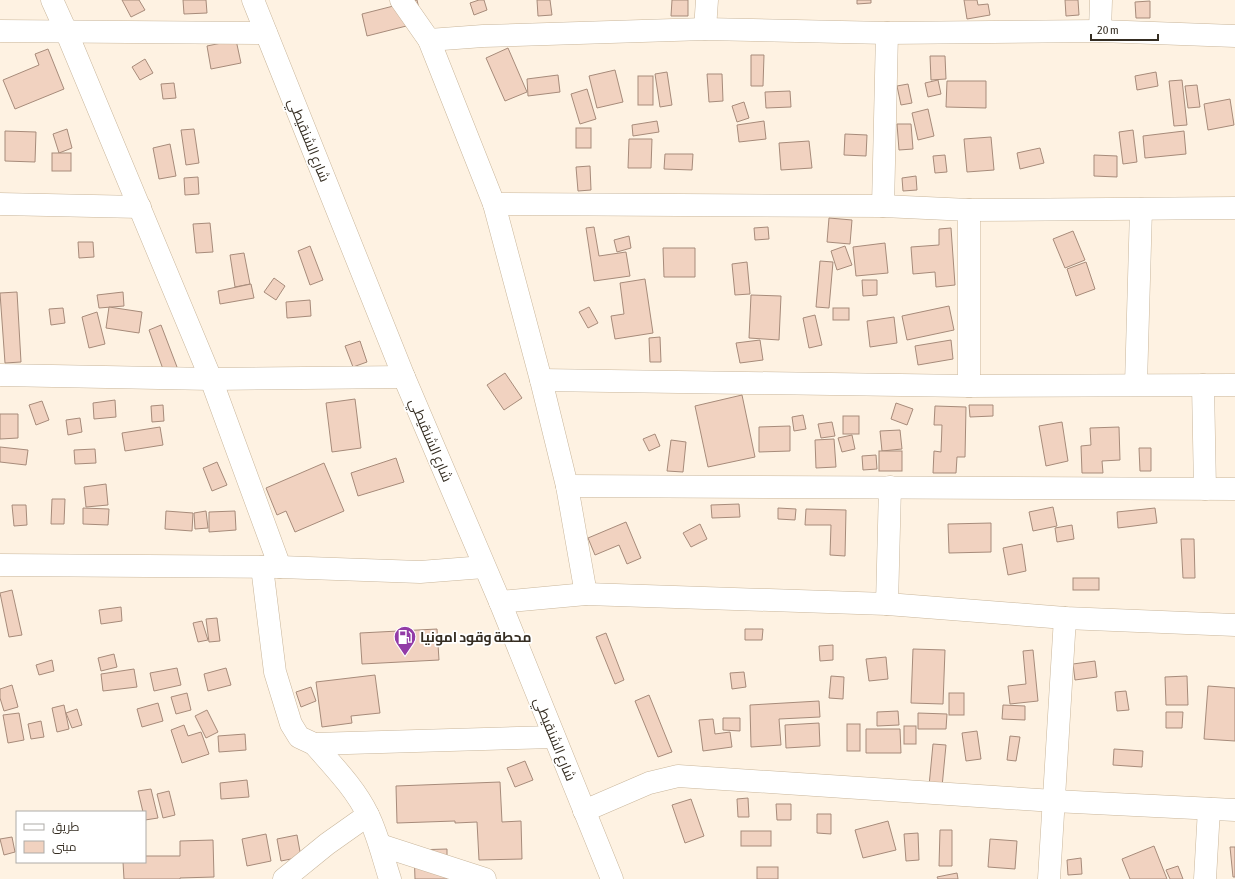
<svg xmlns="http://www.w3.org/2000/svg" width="1235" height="879" viewBox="0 0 1235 879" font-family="'Asap Condensed',Cairo,sans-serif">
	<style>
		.building { fill: #f1d2c0; stroke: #a78b7a }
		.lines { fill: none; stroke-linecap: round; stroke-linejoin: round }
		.minor-casing { stroke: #c9b69b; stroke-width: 23 }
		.minor { stroke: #fff; stroke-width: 22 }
		.labels { text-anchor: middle; stroke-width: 3.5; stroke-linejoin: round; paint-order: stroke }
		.street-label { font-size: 14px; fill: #352d22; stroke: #fff }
		.poi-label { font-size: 14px; font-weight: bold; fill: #352d22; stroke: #fff; text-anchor: start }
	</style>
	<rect width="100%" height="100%" fill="#fef2e2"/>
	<g class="building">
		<polygon points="122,0 139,0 145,10 131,17"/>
		<polygon points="183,0 206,0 207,13 184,14"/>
		<polygon points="417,0 422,22 367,36 362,14"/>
		<polygon points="479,0 484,0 487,10 474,15 470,3"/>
		<polygon points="537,0 550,0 552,15 538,16"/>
		<polygon points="672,0 688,0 688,16 671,16"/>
		<polygon points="857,0 871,0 871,3 857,4"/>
		<polygon points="964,0 977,0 978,5 988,4 990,15 967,19"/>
		<polygon points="1065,0 1078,0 1079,15 1066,16"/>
		<polygon points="1150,1 1150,18 1136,18 1135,2"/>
		<polygon points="236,40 241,63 211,69 207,46"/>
		<polygon points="508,48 527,92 505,101 486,58"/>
		<polygon points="48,49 64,89 15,109 3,80 39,65 35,54"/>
		<polygon points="751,55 764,55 763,86 751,86"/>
		<polygon points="930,56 945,56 946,79 931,80"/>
		<polygon points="145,59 153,73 140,80 132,67"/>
		<polygon points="615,70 623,102 597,108 589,76"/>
		<polygon points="667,72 672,105 660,107 655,74"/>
		<polygon points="1156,72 1158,86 1137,90 1135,76"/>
		<polygon points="707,74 722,74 723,101 709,102"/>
		<polygon points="558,75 560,92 528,96 527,79"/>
		<rect x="638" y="76" width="15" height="29"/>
		<polygon points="938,80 941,94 928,97 925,83"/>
		<polygon points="1182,80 1187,125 1174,126 1169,81"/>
		<polygon points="947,81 986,81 986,108 946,107"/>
		<polygon points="174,83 176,98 163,99 161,84"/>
		<polygon points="908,84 912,103 901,105 897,86"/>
		<polygon points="1197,85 1200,107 1188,108 1185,86"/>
		<polygon points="587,89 596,119 580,124 571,94"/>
		<polygon points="790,91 791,107 766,108 765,92"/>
		<polygon points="1230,99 1234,125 1208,130 1204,104"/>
		<polygon points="744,102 749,118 737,122 732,106"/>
		<polygon points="928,109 934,136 918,140 912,113"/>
		<polygon points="657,121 659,132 633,136 632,125"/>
		<polygon points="764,121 766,139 739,142 737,125"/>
		<polygon points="897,124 911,124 913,149 899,150"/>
		<rect x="576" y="128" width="15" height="20"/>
		<polygon points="67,129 72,148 59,153 53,134"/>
		<polygon points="194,129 199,163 186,165 181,130"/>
		<polygon points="1133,130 1137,162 1123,164 1119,132"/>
		<polygon points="5,131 36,132 35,162 5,161"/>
		<polygon points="1184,131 1186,154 1145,158 1143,136"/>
		<polygon points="845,134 867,135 866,156 844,155"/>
		<polygon points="991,137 994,170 967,172 964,139"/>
		<polygon points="629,139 652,139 651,168 628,168"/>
		<polygon points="809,141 812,168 781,170 779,143"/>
		<polygon points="170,144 176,176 159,179 153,148"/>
		<polygon points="1040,148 1044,163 1020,169 1017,153"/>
		<rect x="52" y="153" width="19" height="18"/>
		<polygon points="665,154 693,154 692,170 664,169"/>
		<polygon points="945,155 947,172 935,173 933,156"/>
		<polygon points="1094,155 1117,156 1117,177 1094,176"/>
		<polygon points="590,166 591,190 578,191 576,167"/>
		<polygon points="916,176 917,190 903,191 902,178"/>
		<polygon points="198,177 199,194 185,195 184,178"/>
		<polygon points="829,218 852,220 850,244 827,242"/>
		<polygon points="210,223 213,252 196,253 193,224"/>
		<polygon points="594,227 599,256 626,252 630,276 594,281 586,228"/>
		<polygon points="768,227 769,239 755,240 754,228"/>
		<polygon points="951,228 955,285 936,287 935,272 913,274 911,247 939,245 939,229"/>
		<polygon points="1073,231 1085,260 1065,268 1053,239"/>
		<polygon points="629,236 631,248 617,252 614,240"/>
		<polygon points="78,242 93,242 94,257 79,258"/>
		<polygon points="885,243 888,273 856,276 853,247"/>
		<polygon points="310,246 323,280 310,285 298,251"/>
		<polygon points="845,246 852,265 837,270 831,251"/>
		<polygon points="663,248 695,248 695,277 664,277"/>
		<polygon points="244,253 250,284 235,287 230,255"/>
		<polygon points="820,261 833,262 829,308 816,307"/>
		<polygon points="747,262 750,294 735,295 732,264"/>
		<polygon points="1086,262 1095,289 1076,296 1067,269"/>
		<polygon points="274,278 285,286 276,300 264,292"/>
		<polygon points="645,279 653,333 615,339 611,316 624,314 620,283"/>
		<polygon points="862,280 877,280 877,295 863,296"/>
		<polygon points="251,284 254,298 220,304 218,291"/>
		<polygon points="17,292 21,362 5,363 0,293"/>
		<polygon points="123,292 124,306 99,308 97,295"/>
		<polygon points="751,295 781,296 779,340 749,338"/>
		<polygon points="310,300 311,316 287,318 286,302"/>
		<polygon points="949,306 954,330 907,340 902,316"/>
		<polygon points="109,307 142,312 139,333 106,328"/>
		<polygon points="589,307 598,323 588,328 579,312"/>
		<polygon points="63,308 65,323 51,325 49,309"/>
		<rect x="833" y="308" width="16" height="12"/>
		<polygon points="97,312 105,344 89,348 82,317"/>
		<polygon points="815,315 822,345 809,348 803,318"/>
		<polygon points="894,317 897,343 870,347 867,321"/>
		<polygon points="161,325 177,367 164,372 149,330"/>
		<polygon points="660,337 661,362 650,362 649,338"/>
		<polygon points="760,340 763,360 740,363 736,343"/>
		<polygon points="951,340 953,359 918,365 915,346"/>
		<polygon points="360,341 367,362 353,367 345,346"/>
		<polygon points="505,373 522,398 504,410 487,385"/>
		<polygon points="742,395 755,457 708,467 695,406"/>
		<polygon points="355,399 361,448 332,452 326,403"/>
		<polygon points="115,400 116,417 94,419 93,403"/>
		<polygon points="42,401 49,420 36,425 29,405"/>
		<polygon points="896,403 913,409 907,425 891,419"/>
		<polygon points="163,405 164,421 152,422 151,406"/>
		<polygon points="969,405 993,405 993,416 970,417"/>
		<polygon points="935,406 966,407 965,457 957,457 956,473 933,473 934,451 941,452 942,425 934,425"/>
		<polygon points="0,414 18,414 18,438 0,439"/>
		<polygon points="803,415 806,429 794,431 792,417"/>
		<rect x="843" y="416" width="16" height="18"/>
		<polygon points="80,418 82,432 68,435 66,420"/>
		<polygon points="832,422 835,436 821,438 818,424"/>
		<polygon points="1062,422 1068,461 1046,466 1039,426"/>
		<polygon points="790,426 790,451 759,452 759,427"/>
		<polygon points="160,427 163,445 125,451 122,433"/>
		<polygon points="1119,427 1120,460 1102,461 1103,473 1082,473 1081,446 1091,445 1090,428"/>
		<polygon points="900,430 902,449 882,451 880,431"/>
		<polygon points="655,434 660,446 649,451 643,439"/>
		<polygon points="852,435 855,449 842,452 838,438"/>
		<polygon points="834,439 836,467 816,468 815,440"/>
		<polygon points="671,440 686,442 683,472 667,471"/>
		<polygon points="0,447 28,450 26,465 0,462"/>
		<polygon points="1139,448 1151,448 1151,471 1140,471"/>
		<polygon points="95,449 96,463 75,464 74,450"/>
		<rect x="879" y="451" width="23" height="20"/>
		<polygon points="876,455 877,469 863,470 862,456"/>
		<polygon points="396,458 404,482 358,496 351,473"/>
		<polygon points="217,462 227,485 212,491 203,468"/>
		<polygon points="324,463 344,511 295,532 286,511 277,515 266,488"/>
		<polygon points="106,484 108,505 86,507 84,487"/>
		<polygon points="52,499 65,499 64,524 51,524"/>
		<polygon points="739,504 740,517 712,518 711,505"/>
		<polygon points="12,505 26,505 27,525 14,526"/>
		<polygon points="1053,507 1057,526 1033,531 1029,512"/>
		<polygon points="83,508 109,509 108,525 83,524"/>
		<polygon points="778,508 796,509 795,520 778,519"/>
		<polygon points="1155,508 1157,523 1118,528 1117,512"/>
		<polygon points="806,509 846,510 845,556 830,555 831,525 805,525"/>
		<polygon points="166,511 193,513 192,531 165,529"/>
		<polygon points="206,511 208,528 195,529 194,513"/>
		<polygon points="235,511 236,530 209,532 209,512"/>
		<polygon points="626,522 641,558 627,564 619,545 595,555 588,538"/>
		<polygon points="991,523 991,552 949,553 948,524"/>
		<polygon points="700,524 707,539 691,547 683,533"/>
		<polygon points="1072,525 1074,539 1057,542 1055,528"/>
		<polygon points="1181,539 1194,539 1195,578 1183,578"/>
		<polygon points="1022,544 1026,571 1008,575 1003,548"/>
		<rect x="1073" y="578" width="26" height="12"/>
		<polygon points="12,590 22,635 9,637 0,593"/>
		<polygon points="121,607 122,621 101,624 99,610"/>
		<polygon points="217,618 220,641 209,642 206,619"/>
		<polygon points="202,621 208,640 198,642 193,623"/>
		<polygon points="437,629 439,660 362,664 360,633"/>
		<polygon points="745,629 763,629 762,640 745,640"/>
		<polygon points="606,633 624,680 615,684 596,637"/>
		<polygon points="833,645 833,660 820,661 819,646"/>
		<polygon points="913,649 945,650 943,704 911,703"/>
		<polygon points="1033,650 1038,701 1010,704 1008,686 1026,684 1023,651"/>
		<polygon points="114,654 117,667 101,671 98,658"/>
		<polygon points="886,657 888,679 869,681 866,659"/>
		<polygon points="52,660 54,671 39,675 36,665"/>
		<polygon points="1095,661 1097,677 1075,680 1073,664"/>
		<polygon points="177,668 181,685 154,691 150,673"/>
		<polygon points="226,668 231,685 208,691 204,674"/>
		<polygon points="134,669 137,687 103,691 101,674"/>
		<polygon points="744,672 746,687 732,689 730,673"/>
		<polygon points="375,675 380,713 351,716 352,723 322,727 316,682"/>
		<polygon points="831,676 844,677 843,699 829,698"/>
		<polygon points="1187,676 1188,705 1166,705 1165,677"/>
		<polygon points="12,685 18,707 4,711 0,698 0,689"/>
		<polygon points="1208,686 1235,688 1235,741 1204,739"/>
		<polygon points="311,687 316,701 301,707 296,692"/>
		<polygon points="1126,691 1129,710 1117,711 1115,692"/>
		<polygon points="187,693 191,710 176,714 171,697"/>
		<rect x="949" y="693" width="15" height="22"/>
		<polygon points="649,695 672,752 658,757 635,701"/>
		<polygon points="819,701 820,717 779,719 781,745 751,747 750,705"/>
		<polygon points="158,703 163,721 142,727 137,709"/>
		<polygon points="64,705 69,729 57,732 52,708"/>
		<polygon points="1003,705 1025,706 1025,720 1002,719"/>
		<polygon points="77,709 82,725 72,728 66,713"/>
		<polygon points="207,710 218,732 206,738 195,716"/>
		<polygon points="898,711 899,725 877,726 877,712"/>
		<polygon points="1166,712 1183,712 1182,728 1166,728"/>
		<polygon points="19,713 24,740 8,743 3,715"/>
		<polygon points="918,713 947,714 946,729 918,729"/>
		<polygon points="723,718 740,718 740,731 723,730"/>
		<polygon points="713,719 715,734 730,732 732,747 703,751 699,720"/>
		<polygon points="41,721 44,737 31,739 28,724"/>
		<polygon points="819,723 820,746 786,748 785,725"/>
		<rect x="847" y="724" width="13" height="27"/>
		<polygon points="184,725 188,736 201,732 209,754 182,763 171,730"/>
		<rect x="904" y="726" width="12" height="18"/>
		<polygon points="866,729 900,729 901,753 866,753"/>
		<polygon points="977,731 981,759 966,761 962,733"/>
		<polygon points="245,734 246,750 219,752 218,736"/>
		<polygon points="1010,736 1020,737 1016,761 1007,760"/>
		<polygon points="933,744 946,745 942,787 929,786"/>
		<polygon points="1114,749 1143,751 1142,767 1113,765"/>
		<polygon points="525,761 533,780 515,787 507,768"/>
		<polygon points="247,780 249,797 221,799 220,783"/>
		<polygon points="500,782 502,822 521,821 522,859 479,860 477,822 455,823 455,821 397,823 396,786"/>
		<polygon points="151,789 158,818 145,820 145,812 143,812 138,791"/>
		<polygon points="169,791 175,815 163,818 157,794"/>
		<polygon points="748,798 749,817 738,817 737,799"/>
		<polygon points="691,799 704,836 685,843 672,805"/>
		<polygon points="776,804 791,804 791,820 777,820"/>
		<polygon points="817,814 831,814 831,834 817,833"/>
		<polygon points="888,821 896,850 863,858 855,830"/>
		<polygon points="940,830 952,830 952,866 939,866"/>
		<rect x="741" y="831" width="30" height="15"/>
		<polygon points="918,833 919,860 906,861 904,834"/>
		<polygon points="266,834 271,861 247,866 242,839"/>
		<polygon points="297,835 301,857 281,861 277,839"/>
		<polygon points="12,837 15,852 4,855 0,839"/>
		<polygon points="990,839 1017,841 1015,869 988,867"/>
		<polygon points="213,840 214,877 180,878 180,879 124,879 123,862 145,862 145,856 180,856 180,841"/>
		<polygon points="1154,846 1167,879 1130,879 1122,859"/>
		<polygon points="1230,847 1235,847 1235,877 1233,877"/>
		<polygon points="447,849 447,879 415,879 414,850"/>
		<polygon points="1081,858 1082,874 1068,875 1067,860"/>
		<polygon points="1178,866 1183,879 1170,879 1166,870"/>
		<rect x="757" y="867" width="21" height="12"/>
		<polygon points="957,873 958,879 938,879 937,877"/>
	</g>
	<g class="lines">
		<g class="minor-casing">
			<g id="minor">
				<polyline points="52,0 66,31 211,379 280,567"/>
				<polyline points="253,0 404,377 500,602 612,879"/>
				<polyline points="401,0 429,40 494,204 541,380 567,486 586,594"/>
				<polyline points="705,29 707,0"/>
				<polyline points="0,31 266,33"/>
				<polyline points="1100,31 1101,0"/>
				<polyline points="429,40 483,36 705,29 887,33 1100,31 1235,36"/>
				<polyline points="0,204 140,207"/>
				<polyline points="494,204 883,206 969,210 1235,208"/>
				<polyline points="883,206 887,33"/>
				<polyline points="0,375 211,379 404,377"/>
				<polyline points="541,380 969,386 1235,385"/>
				<polyline points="1136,384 1141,209"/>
				<polyline points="1203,385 1205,489"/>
				<polyline points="969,386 969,210"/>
				<polyline points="567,486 1235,489"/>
				<polyline points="0,565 280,567 420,572 484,567"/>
				<polyline points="262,567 275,672 291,724 299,737 314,744 554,737"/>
				<polyline points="500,602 586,594 887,604 1065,618 1235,625"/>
				<polyline points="887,604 890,487"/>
				<path d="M 314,744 C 333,766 355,788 368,815 C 378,835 383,858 390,879"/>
				<polyline points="584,811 649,783 678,776 1054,801 1235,810"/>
				<polyline points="380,845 485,879"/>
				<polyline points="284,879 327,844 368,815"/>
				<polyline points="1049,879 1065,618"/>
				<polyline points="1205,879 1209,809"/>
			</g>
		</g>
		<use href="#minor" class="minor"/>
	</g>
	<defs>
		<g id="fuel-pin" transform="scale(1.15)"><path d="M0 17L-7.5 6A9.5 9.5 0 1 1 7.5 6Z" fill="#923ba7" stroke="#fff"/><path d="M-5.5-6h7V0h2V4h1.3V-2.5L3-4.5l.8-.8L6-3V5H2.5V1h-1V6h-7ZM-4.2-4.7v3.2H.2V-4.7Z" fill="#fff"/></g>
	</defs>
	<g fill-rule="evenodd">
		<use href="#fuel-pin" x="405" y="637"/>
	</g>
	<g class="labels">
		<g class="street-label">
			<text transform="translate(309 140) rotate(68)" y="5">شارع الشنقيطي</text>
			<text transform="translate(431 440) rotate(67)" y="5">شارع الشنقيطي</text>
			<text transform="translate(555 739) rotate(68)" y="5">شارع الشنقيطي</text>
		</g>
		<g class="poi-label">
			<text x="420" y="642">محطة وقود امونيا</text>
		</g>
	</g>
	<rect x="16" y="811" width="130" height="52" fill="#ffffff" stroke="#aeaba7"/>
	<rect x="24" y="824" width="20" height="6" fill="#ffffff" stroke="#aeaba7"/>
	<text x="52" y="831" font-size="12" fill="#352d22">طريق</text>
	<rect x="24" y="841" width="20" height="12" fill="#f1d2c0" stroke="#aeaba7"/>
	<text x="52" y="851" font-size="12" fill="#352d22">مبنى</text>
	<path d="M1091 34v6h67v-6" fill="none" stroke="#352d22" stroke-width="2"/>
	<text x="1097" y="34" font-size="12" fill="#352d22" stroke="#ffffff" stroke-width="3" paint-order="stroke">20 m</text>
</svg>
